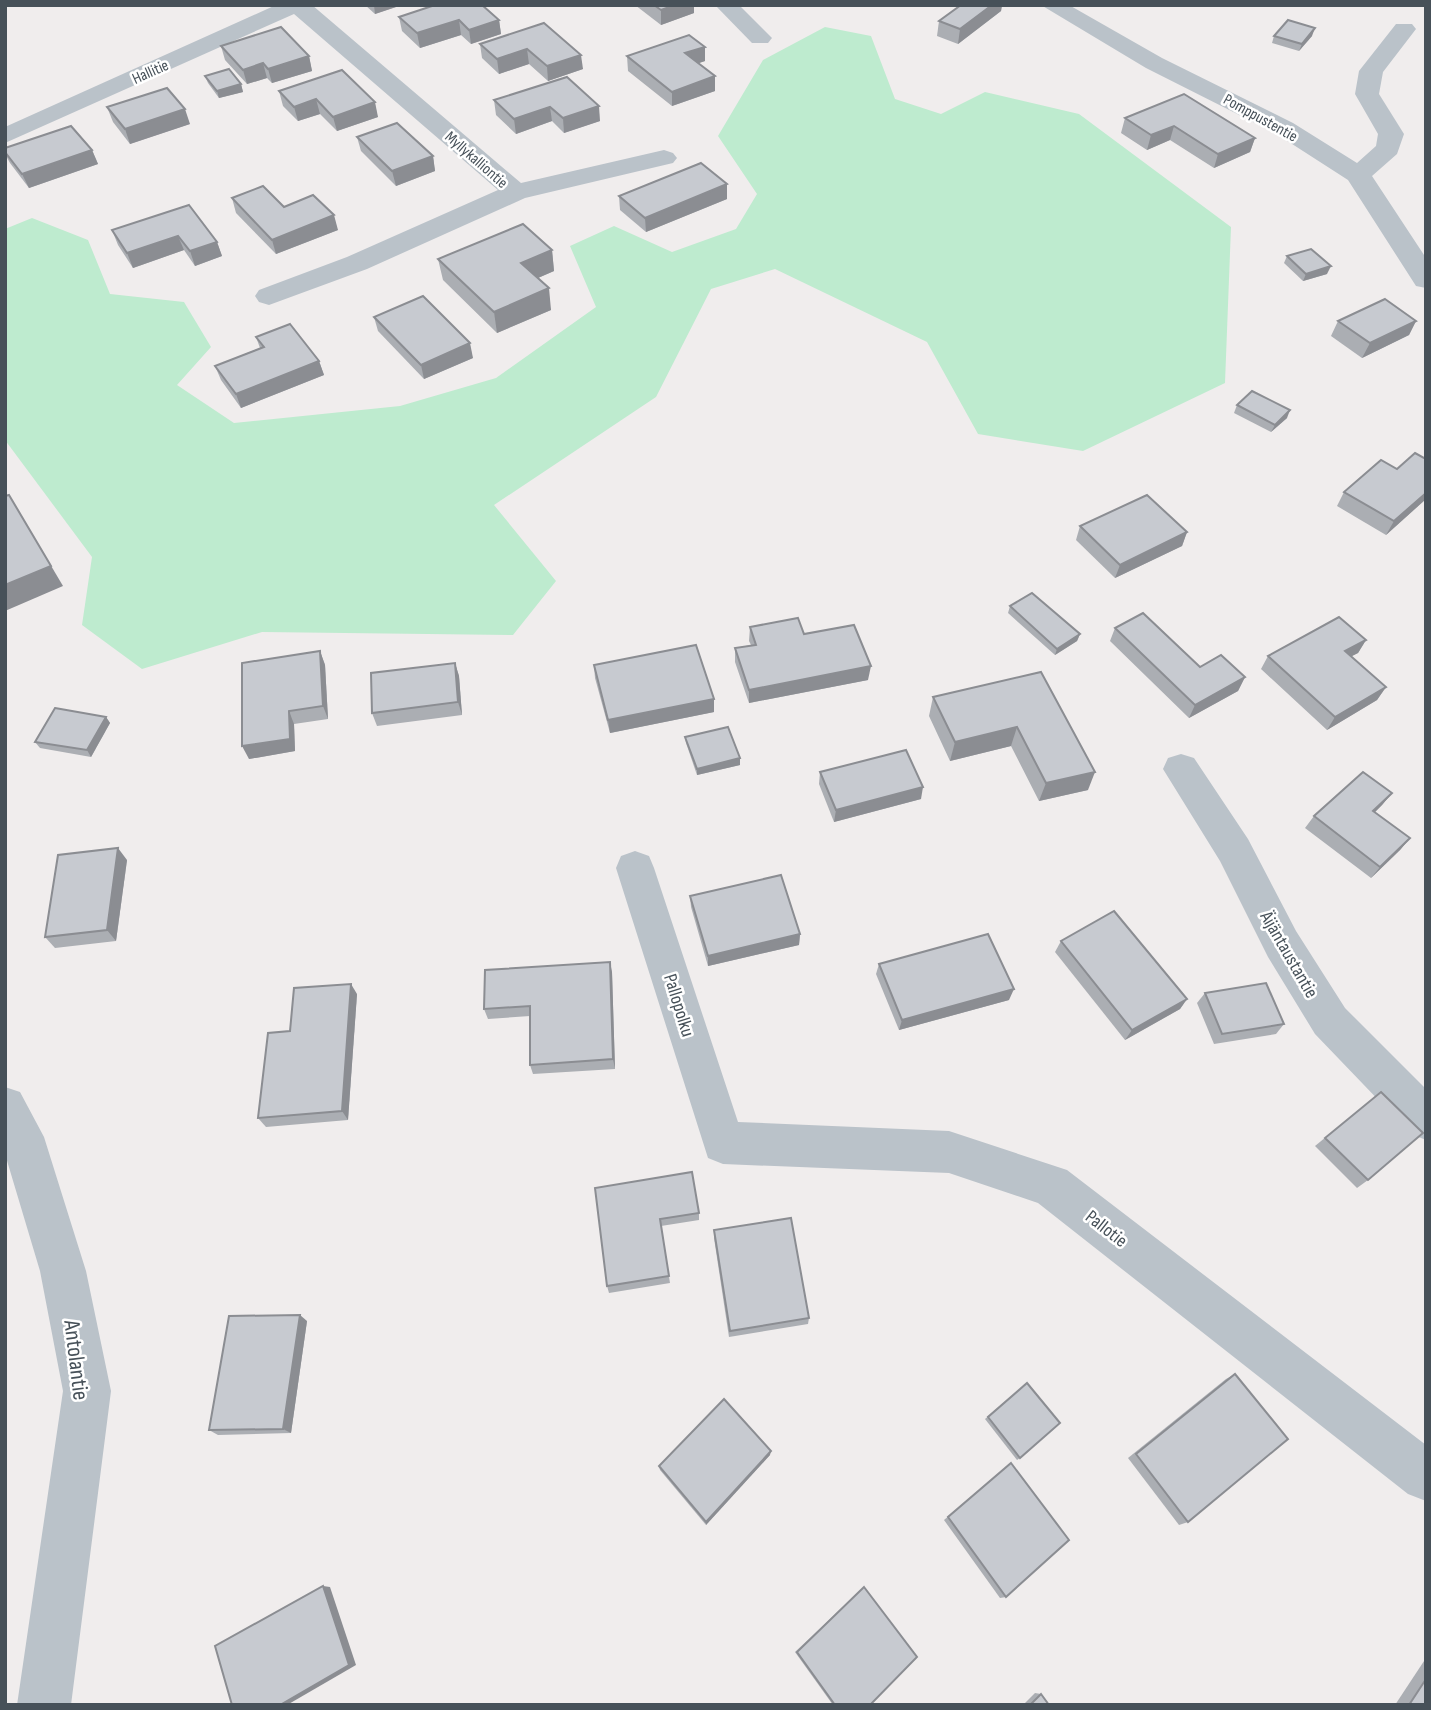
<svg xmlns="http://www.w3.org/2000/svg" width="1431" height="1710" viewBox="0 0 1431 1710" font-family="'Sofia Sans Condensed',sans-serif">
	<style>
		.green { fill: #beebcf }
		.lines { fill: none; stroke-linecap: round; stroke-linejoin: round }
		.street { fill: #bac2c9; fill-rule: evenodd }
		.wall { fill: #abaeb3 }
		.shaded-wall { fill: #8b8d92 }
		.building { fill: #c7cad0; stroke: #8b8d92; stroke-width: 2 }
		.labels { text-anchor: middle; stroke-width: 5; stroke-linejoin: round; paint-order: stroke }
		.far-street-label { font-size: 16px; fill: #475159; stroke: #fff }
		.street-label { font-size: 19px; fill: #475159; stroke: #fff }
		.near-street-label { font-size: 23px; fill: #475159; stroke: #fff }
	</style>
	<rect width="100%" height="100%" fill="#f0eded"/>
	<polygon class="green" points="825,27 871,36 895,99 941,114 985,92 1079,114 1231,227 1225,383 1083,451 978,434 927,342 775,269 711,289 656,397 494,505 556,581 513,635 262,632 142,669 82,625 92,557 5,440 5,229 32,218 88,240 110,294 184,302 211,347 177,385 234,423 400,406 496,378 596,307 570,246 614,226 672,252 736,229 757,194 718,136 763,60"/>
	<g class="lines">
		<g class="street">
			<polygon points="276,5 312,5 521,183 664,150 673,153 677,158 673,163 525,198 367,269 269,305 259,302 255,296 259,290 347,257 498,190 294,14 5,143 5,127"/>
			<polygon points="715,5 739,5 772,38 768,43 752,43"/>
			<polygon points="1041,5 1069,5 1162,58 1293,123 1357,163 1376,146 1378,134 1355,94 1359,71 1396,24 1412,24 1416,29 1383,72 1379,94 1404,134 1397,154 1372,176 1426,258 1426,288 1416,286 1348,180 1275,133 1146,68"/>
			<polygon points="1181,754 1194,758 1248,839 1296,931 1345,1008 1426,1089 1426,1140 1411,1134 1315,1034 1268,957 1220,861 1163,769 1168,758"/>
			<polygon points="635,851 649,856 654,868 738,1122 949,1131 1067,1170 1426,1445 1426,1501 1408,1494 1038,1203 949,1173 723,1164 708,1158 616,868 621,856"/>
			<polygon points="5,1087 20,1092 44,1137 86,1271 111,1391 71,1705 17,1705 63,1391 40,1271 5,1154"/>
		</g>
	</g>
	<g class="wall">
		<polygon points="365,5 402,5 375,14"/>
		<polygon points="635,5 694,5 694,13 661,25"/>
		<polygon points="961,5 1002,5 1001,11 958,44 937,36 939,21"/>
		<polygon points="399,17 499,20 501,34 471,44 461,35 420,48 402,31"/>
		<polygon points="544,23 583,69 548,81 529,64 499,74 482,58 480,44"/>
		<polygon points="1274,36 1312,36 1299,51 1272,43"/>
		<polygon points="221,46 309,56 312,71 272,83 267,78 247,84 225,60"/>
		<polygon points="627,56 705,61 698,63 715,91 672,106 628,71"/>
		<polygon points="342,70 378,117 337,131 320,114 298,121 283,106 279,91"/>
		<polygon points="205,76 241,84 243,92 219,98 208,83"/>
		<polygon points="567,77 600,121 564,133 552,121 516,134 496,115 494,100"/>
		<polygon points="107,107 190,124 130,144 113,122"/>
		<polygon points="1125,118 1255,138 1250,152 1214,168 1170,140 1147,150 1121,133"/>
		<polygon points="357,137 433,156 435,171 396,186 361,151"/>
		<polygon points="5,148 92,150 98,164 29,188 10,163 5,154"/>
		<polygon points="619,196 727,199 646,232 620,210"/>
		<polygon points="232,198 284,207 338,230 276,254 236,213"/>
		<polygon points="189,205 217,242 222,256 195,266 184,250 133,268 118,245 112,230"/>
		<polygon points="552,250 554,271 538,278 551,310 497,333 443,280 438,259"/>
		<polygon points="1287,256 1327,274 1303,281 1284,263"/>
		<polygon points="374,317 473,358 424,379 378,331"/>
		<polygon points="1338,321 1416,321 1409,335 1362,358 1331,336"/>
		<polygon points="256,337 319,361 324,375 241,408 221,380 215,366 260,348"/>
		<polygon points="1237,405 1287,418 1271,432 1234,413"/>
		<polygon points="1344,492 1426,499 1386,535 1337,506"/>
		<polygon points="1080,526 1187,532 1182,546 1115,578 1076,540"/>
		<polygon points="1010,606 1080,634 1077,641 1055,655 1008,613"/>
		<polygon points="750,627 804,634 868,680 749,703 735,662 735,648 751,645 749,641"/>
		<polygon points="1115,628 1200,667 1245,677 1238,691 1189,718 1110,641"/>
		<polygon points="1366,640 1358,653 1351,656 1386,687 1377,700 1327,730 1261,669 1268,656"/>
		<polygon points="320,651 325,665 328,719 294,724 295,751 249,759"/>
		<polygon points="455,663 459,676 462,715 377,726 372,713"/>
		<polygon points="594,665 714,712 610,733 595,678"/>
		<polygon points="1041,672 1088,790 1039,801 1011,746 950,761 929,716 933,697"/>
		<polygon points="106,717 110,723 91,757 40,748 35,742"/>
		<polygon points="685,737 740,758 740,765 697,775 686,743"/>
		<polygon points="820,772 921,799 834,822 819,784"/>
		<polygon points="1392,793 1382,805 1375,812 1410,838 1400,850 1371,878 1305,828 1314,816"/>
		<polygon points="127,860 116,941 55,948 45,937"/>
		<polygon points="690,896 800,934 799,945 708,966 691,907"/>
		<polygon points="1061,941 1187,999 1180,1009 1125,1040 1055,952"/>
		<polygon points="879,964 1009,1000 899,1030 876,974"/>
		<polygon points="612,972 615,1069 533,1074 530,1065 530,1016 488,1019 484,1009"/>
		<polygon points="1205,993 1284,1024 1276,1034 1214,1044 1197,1003"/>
		<polygon points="357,994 348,1120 266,1127 258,1118"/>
		<polygon points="1381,1092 1368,1180 1357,1188 1315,1146"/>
		<polygon points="595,1188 699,1213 699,1220 661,1226 670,1283 609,1293 607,1286"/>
		<polygon points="714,1230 809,1318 808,1324 729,1337 714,1238"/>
		<polygon points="307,1321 291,1433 218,1435 209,1430"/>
		<polygon points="1235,1374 1188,1522 1179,1525 1128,1458 1226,1379"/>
		<polygon points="1027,1383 1020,1458 1017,1460 985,1419"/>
		<polygon points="770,1455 706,1525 660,1470 659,1466"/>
		<polygon points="1011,1463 1006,1597 1000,1598 944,1520"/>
		<polygon points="864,1587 870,1705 833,1705 795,1652"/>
		<polygon points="1426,1658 1426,1705 1395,1705"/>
		<polygon points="1035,1693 1041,1694 1049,1705 1023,1705"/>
	</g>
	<g class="shaded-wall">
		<polygon points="374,5 402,5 375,14"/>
		<polygon points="675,5 694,5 694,13 661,25 661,10"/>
		<polygon points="992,5 1002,5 1001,11 958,44 960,29"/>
		<polygon points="459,20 461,35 420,48 417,33"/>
		<polygon points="499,20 501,34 471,44 469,30"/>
		<polygon points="1315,28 1312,36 1299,51 1302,44"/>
		<polygon points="705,47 705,61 685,68 685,53"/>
		<polygon points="527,49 529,64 499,74 497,59"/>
		<polygon points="581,55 583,69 548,81 547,66"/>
		<polygon points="309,56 312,71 272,83 268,69"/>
		<polygon points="263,63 267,78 247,84 243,70"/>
		<polygon points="715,76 715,91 672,106 672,92"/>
		<polygon points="241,84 243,92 219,98 217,91"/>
		<polygon points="316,99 320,114 298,121 294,107"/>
		<polygon points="375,102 378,117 337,131 333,117"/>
		<polygon points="599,106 600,121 564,133 563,118"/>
		<polygon points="550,107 552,121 516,134 514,119"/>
		<polygon points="185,109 190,124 130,144 125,129"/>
		<polygon points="1174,126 1170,140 1147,150 1151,135"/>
		<polygon points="1255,138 1250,152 1214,168 1218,154"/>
		<polygon points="92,150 98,164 29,188 22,174"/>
		<polygon points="433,156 435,171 396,186 392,171"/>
		<polygon points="727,184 727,199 646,232 645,218"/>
		<polygon points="334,215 338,230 276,254 272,240"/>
		<polygon points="178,236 184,250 133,268 127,253"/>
		<polygon points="217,242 222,256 195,266 190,251"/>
		<polygon points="552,250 554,271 524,284 521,263"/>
		<polygon points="1331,266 1327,274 1303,281 1306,274"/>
		<polygon points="549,288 551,310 497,333 494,312"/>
		<polygon points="1416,321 1409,335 1362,358 1370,343"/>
		<polygon points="470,343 473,358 424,379 421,365"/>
		<polygon points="319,361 324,375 241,408 236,394"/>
		<polygon points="1290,410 1287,418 1271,432 1275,425"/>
		<polygon points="1426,493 1426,499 1386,535 1394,521"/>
		<polygon points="21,515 63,586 5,611 5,585"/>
		<polygon points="1187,532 1182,546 1115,578 1120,565"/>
		<polygon points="1080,634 1077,641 1055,655 1057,649"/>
		<polygon points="1366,640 1358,653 1337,664 1345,651"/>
		<polygon points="320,651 325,665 328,719 323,706"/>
		<polygon points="455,663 459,676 462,715 458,702"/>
		<polygon points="871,666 868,680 749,703 749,690"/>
		<polygon points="1245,677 1238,691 1189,718 1195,705"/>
		<polygon points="1386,687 1377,700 1327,730 1335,717"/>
		<polygon points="714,699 714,712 610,733 608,720"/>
		<polygon points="289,711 294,724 295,751 249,759 242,746"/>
		<polygon points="106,717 110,723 91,757 87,750"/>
		<polygon points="1017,727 1011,746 950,761 955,742"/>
		<polygon points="740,758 740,765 697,775 697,769"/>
		<polygon points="1095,772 1088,790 1039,801 1046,783"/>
		<polygon points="923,787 921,799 834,822 836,810"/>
		<polygon points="1392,793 1382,805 1364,823 1373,811"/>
		<polygon points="1410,838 1400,850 1371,878 1380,867"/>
		<polygon points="118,848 127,860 116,941 107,930"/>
		<polygon points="800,934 799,945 708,966 708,956"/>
		<polygon points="610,962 612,972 615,1069 613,1059"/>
		<polygon points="351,984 357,994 348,1120 342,1111"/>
		<polygon points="1014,989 1009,1000 899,1030 902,1020"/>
		<polygon points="1187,999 1180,1009 1125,1040 1132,1030"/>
		<polygon points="300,1315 307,1321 291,1433 283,1429"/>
		<polygon points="771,1451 770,1455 706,1525 706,1522"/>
		<polygon points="323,1586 330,1587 356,1665 287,1705 280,1705"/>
	</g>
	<g class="building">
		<polygon points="435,5 482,5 499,20 469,30 459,20 417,33 399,17"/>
		<polygon points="654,5 675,5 661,10"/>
		<polygon points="961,5 992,5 960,29 939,21"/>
		<polygon points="1288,20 1315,28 1302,44 1274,36"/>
		<polygon points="544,23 581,55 547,66 527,49 497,59 480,44"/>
		<polygon points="281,27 309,56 268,69 263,63 243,70 221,46"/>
		<polygon points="689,35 705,47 685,53 715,76 672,92 627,56"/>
		<polygon points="229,69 241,84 217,91 205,76"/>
		<polygon points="342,70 375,102 333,117 316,99 294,107 279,91"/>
		<polygon points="567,77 599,106 563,118 550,107 514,119 494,100"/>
		<polygon points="167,88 185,109 125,129 107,107"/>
		<polygon points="1184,94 1255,138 1218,154 1174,126 1151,135 1125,118"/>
		<polygon points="397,123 433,156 392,171 357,137"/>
		<polygon points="71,126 92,150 22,174 5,152 5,148"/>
		<polygon points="701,163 727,184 645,218 619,196"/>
		<polygon points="263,186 284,207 313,195 334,215 272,240 232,198"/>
		<polygon points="189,205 217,242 190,251 178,236 127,253 112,230"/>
		<polygon points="523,224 552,250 521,263 549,288 494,312 438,259"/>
		<polygon points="1311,249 1331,266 1306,274 1287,256"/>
		<polygon points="423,296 470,343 421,365 374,317"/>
		<polygon points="1385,299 1416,321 1370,343 1338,321"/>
		<polygon points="290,324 319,361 236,394 215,366 264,347 256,337"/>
		<polygon points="1252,391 1290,410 1275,425 1237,405"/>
		<polygon points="1415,453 1426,459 1426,493 1394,521 1344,492 1381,460 1397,469"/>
		<polygon points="9,495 51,566 5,585 5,496"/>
		<polygon points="1147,495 1187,532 1120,565 1080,526"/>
		<polygon points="1032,593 1080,634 1057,649 1010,606"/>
		<polygon points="1143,613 1200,667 1221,655 1245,677 1195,705 1115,628"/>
		<polygon points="1339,617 1366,640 1345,651 1386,687 1335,717 1268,656"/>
		<polygon points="798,618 804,634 854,625 871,666 749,690 735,648 756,645 750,627"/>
		<polygon points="696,645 714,699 608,720 594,665"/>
		<polygon points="320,651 323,706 289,711 290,739 242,746 242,663"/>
		<polygon points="455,663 458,702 372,713 371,673"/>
		<polygon points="1041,672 1095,772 1046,783 1017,727 955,742 933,697"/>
		<polygon points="55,708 106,717 87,750 35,742"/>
		<polygon points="728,727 740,758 697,769 685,737"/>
		<polygon points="906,750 923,787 836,810 820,772"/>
		<polygon points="1363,772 1392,793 1373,811 1410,838 1380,867 1314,816"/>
		<polygon points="118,848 107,930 45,937 58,855"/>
		<polygon points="781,875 800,934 708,956 690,896"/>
		<polygon points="1114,911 1187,999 1132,1030 1061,941"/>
		<polygon points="988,934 1014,989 902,1020 879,964"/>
		<polygon points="610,962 613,1059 530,1065 530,1006 484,1009 485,970"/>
		<polygon points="1266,983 1284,1024 1222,1034 1205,993"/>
		<polygon points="351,984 342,1111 258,1118 268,1033 290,1031 294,988"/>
		<polygon points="1381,1092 1423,1133 1368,1180 1325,1138"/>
		<polygon points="692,1172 699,1213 660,1219 669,1276 607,1286 595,1188"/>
		<polygon points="791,1218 809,1318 730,1331 714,1230"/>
		<polygon points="300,1315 283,1429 209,1430 229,1316"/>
		<polygon points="1235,1374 1288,1439 1188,1522 1136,1454"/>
		<polygon points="1027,1383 1060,1423 1020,1458 988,1417"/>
		<polygon points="724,1399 771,1451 706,1522 659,1466"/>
		<polygon points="1011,1463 1069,1540 1006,1597 948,1517"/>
		<polygon points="323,1586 349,1665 280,1705 232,1705 215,1646"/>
		<polygon points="864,1587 917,1657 870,1705 835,1705 797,1652"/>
		<polygon points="1426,1679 1426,1705 1409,1705"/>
		<polygon points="1041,1694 1049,1705 1030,1705"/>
	</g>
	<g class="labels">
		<g class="far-street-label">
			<text transform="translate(150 71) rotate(-24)" y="6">Hallitie</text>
			<text transform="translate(1261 117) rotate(29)" y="6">Pomppustentie</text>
			<text transform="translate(477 159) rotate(41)" y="6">Myllykalliontie</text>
		</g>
		<g class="street-label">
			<text transform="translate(1290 954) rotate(60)" y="7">Äijäntaustantie</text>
			<text transform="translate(680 1005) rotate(73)" y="7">Pallopolku</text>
			<text transform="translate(1107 1228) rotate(38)" y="7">Pallotie</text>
		</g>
		<g class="near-street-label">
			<text transform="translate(77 1360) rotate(83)" y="8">Antolantie</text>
		</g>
	</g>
	<rect width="1431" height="1710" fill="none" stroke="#475159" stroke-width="14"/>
</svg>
